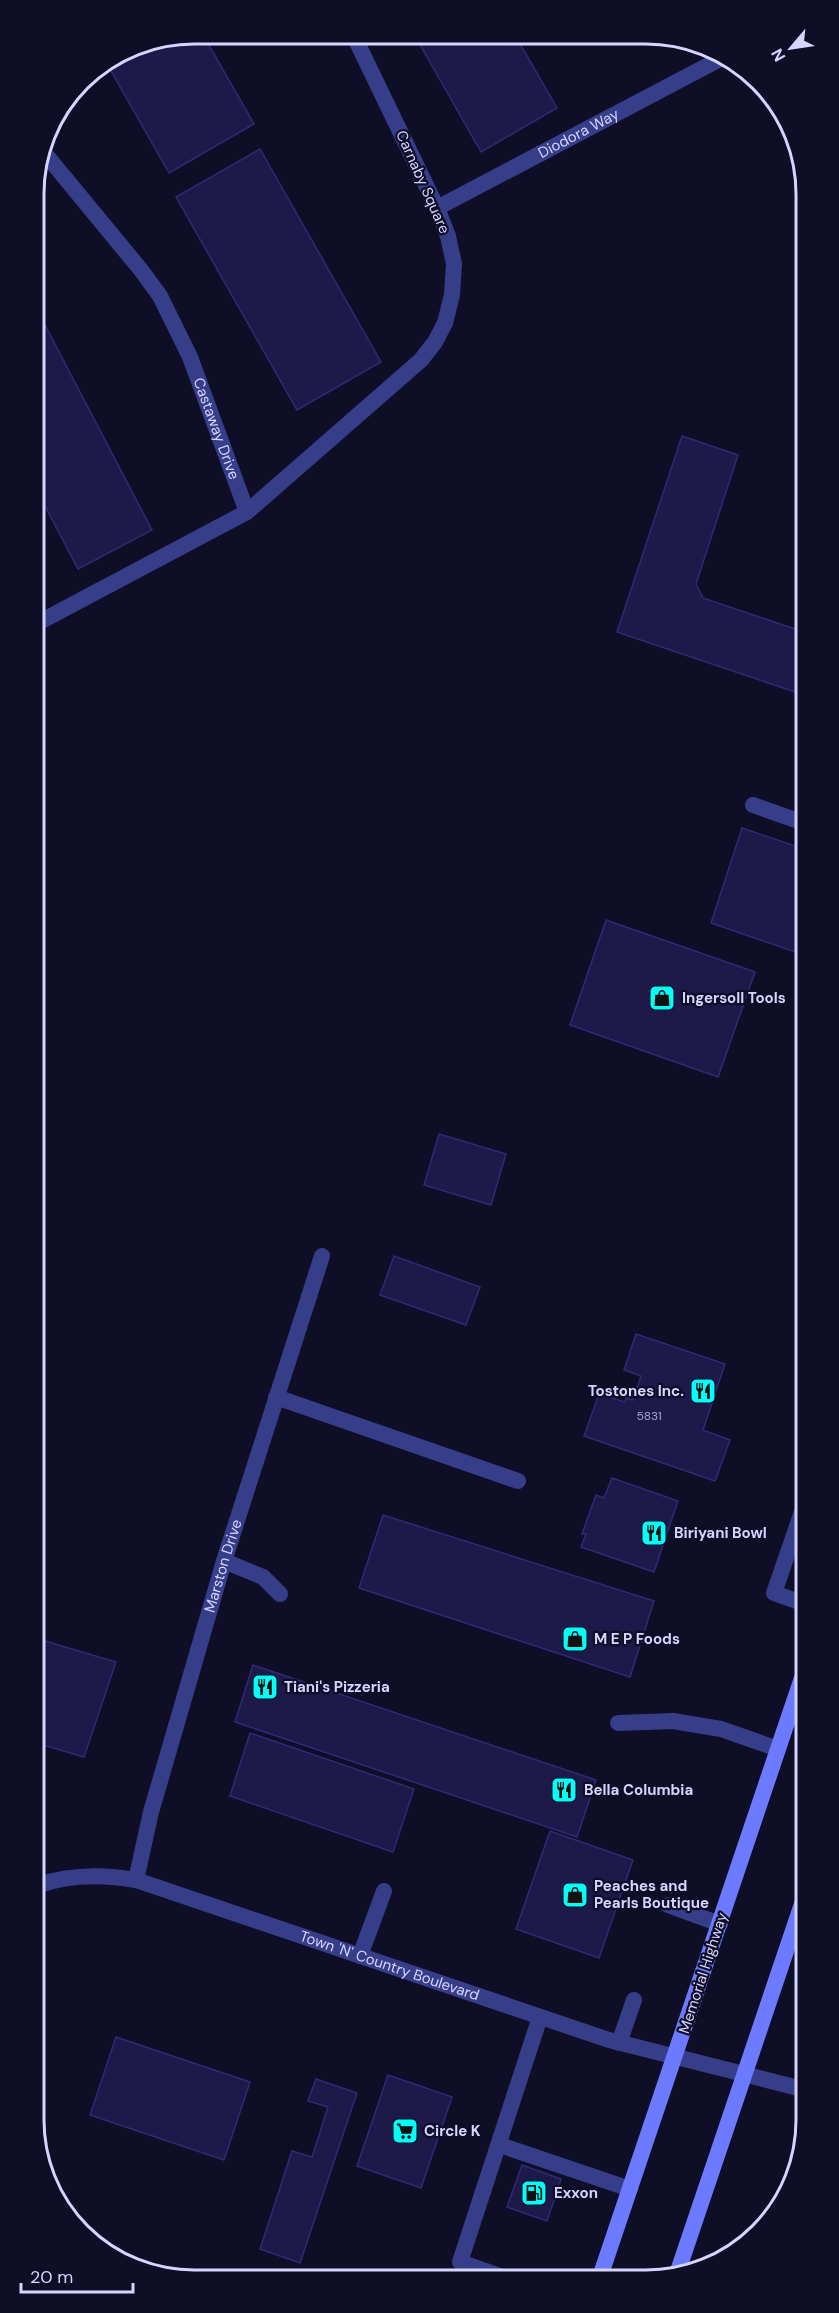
<svg xmlns="http://www.w3.org/2000/svg" width="839" height="2313" viewBox="0 0 839 2313" font-family="'DM Sans',sans-serif">
	<style>
		.building { fill: #1d1949; stroke: #302a76; stroke-width: 1.5 }
		.lines { fill: none; stroke-linecap: round; stroke-linejoin: round }
		.service { stroke: #373e89; stroke-width: 16 }
		.minor { stroke: #373e89; stroke-width: 16 }
		.tertiary { stroke: #373e89; stroke-width: 16 }
		.secondary { stroke: #6c7aff; stroke-width: 16 }
		.labels { text-anchor: middle; stroke-width: 4.5; stroke-linejoin: round; paint-order: stroke }
		.number-label { font-size: 12px; fill: #a7a6d2 }
		.street-label { font-size: 15px; fill: #d5d5ff; stroke: #0f0e27 }
		.poi-label { font-size: 15px; font-weight: bold; fill: #d5d5ff; stroke: #0f0e27; text-anchor: start }
		.rim { fill: none; stroke: #d5d5ff; stroke-width: 3 }
	</style>
	<rect width="100%" height="100%" fill="#0f0e27"/>
	<g class="building">
		<polygon points="194,33 202,33 254,124 169,173 106,62 133,45"/>
		<polygon points="414,34 515,35 557,108 481,152"/>
		<polygon points="260,149 381,362 297,410 176,197"/>
		<polygon points="34,304 152,530 78,569 34,485"/>
		<polygon points="682,436 738,455 696,584 703,598 804,632 804,695 617,632"/>
		<polygon points="742,828 804,849 804,955 711,923"/>
		<polygon points="606,920 755,972 718,1077 570,1025"/>
		<polygon points="439,1134 506,1154 491,1205 424,1185"/>
		<polygon points="394,1256 480,1287 466,1325 380,1295"/>
		<polygon points="636,1334 725,1364 703,1430 730,1440 715,1481 584,1436 599,1394 625,1402 626,1398 633,1400 641,1376 624,1370"/>
		<polygon points="612,1478 678,1501 654,1572 581,1547 586,1534 582,1534 596,1495 604,1498"/>
		<polygon points="383,1515 654,1601 630,1677 359,1588"/>
		<polygon points="35,1638 116,1662 84,1757 36,1743"/>
		<polygon points="253,1665 596,1780 577,1837 235,1722"/>
		<polygon points="250,1733 414,1789 393,1852 230,1796"/>
		<polygon points="550,1831 633,1860 599,1958 516,1929"/>
		<polygon points="116,2037 250,2082 224,2160 90,2115"/>
		<polygon points="388,2075 452,2097 421,2188 357,2166"/>
		<polygon points="316,2079 357,2093 300,2263 260,2249 292,2151 312,2157 328,2107 308,2101"/>
		<polygon points="799,2153 794,2180 782,2199"/>
		<polygon points="522,2165 561,2179 547,2221 507,2207"/>
	</g>
	<g class="lines">
		<g class="service">
			<polyline points="753,805 804,823"/>
			<polyline points="276,1397 518,1481"/>
			<polyline points="805,1503 774,1593 805,1604"/>
			<polyline points="224,1561 263,1577 280,1594"/>
			<polyline points="618,1723 673,1721 721,1729 778,1749"/>
			<polyline points="668,1905 720,1924"/>
			<polyline points="360,1956 384,1891"/>
			<polyline points="619,2043 634,2000"/>
			<polyline points="744,2074 806,2090"/>
			<polyline points="500,2145 630,2189"/>
			<polyline points="503,2277 460,2262 540,2017"/>
		</g>
		<g class="minor">
			<path id="s1" d="M 42,150 L 141,270 L 160,296 L 190,357 L 247,512"/>
			<path id="s2" d="M 437,208 L 720,59"/>
			<polyline points="34,625 247,512 421,360 435,342 445,323 452,295 454,264 448,236 437,208 353,34"/>
			<path id="s3" d="M 136,1880 L 151,1812 L 224,1561 L 322,1256"/>
		</g>
		<path class="tertiary" id="s4" d="M 36,1886 C 69,1874 102,1874 136,1880 L 609,2040 L 744,2074"/>
		<g class="secondary">
			<polyline points="600,2277 805,1669"/>
			<polyline points="676,2277 805,1895"/>
		</g>
	</g>
	<defs>
		<g id="shop-square" transform="scale(1.35)"><rect x="-9" y="-9" width="18" height="18" rx="4" fill="#01fff9" stroke="#0f0e27"/><path d="M-5-2.5h2.3a2.7 3.5 0 0 1 5.4 0H5L5.5 6h-11ZM-1.5-2.5h3a1.5 2.3 0 0 0-3 0Z" fill="#111"/></g>
		<g id="restaurant-square" transform="scale(1.35)"><rect x="-9" y="-9" width="18" height="18" rx="4" fill="#01fff9" stroke="#0f0e27"/><path d="M-5-6h1v4h1v-4h1v4h1v-4h1v5L-1.5 .5V6h-2V.5L-5-1ZM5-6V6H3V1.5H1.5Q1.5-4 5-6Z" fill="#111"/></g>
		<g id="supermarket-square" transform="scale(1.35)"><rect x="-9" y="-9" width="18" height="18" rx="4" fill="#01fff9" stroke="#0f0e27"/><path d="M-6-5.5h2.5l.6 2H6L4.5 2H-2.5L-4.4-4H-6ZM-1.5 3.2a1.3 1.3 0 1 0 .1 0ZM3 3.2a1.3 1.3 0 1 0 .1 0Z" fill="#111"/></g>
		<g id="fuel-square" transform="scale(1.35)"><rect x="-9" y="-9" width="18" height="18" rx="4" fill="#01fff9" stroke="#0f0e27"/><path d="M-5.5-6h7V0h2V4h1.3V-2.5L3-4.5l.8-.8L6-3V5H2.5V1h-1V6h-7ZM-4.2-4.7v3.2H.2V-4.7Z" fill="#111"/></g>
	</defs>
	<g fill-rule="evenodd">
		<use href="#shop-square" x="662" y="998"/>
		<use href="#restaurant-square" x="703" y="1391"/>
		<use href="#restaurant-square" x="654" y="1533"/>
		<use href="#shop-square" x="575" y="1639"/>
		<use href="#restaurant-square" x="265" y="1687"/>
		<use href="#restaurant-square" x="564" y="1790"/>
		<use href="#shop-square" x="575" y="1895"/>
		<use href="#supermarket-square" x="405" y="2131"/>
		<use href="#fuel-square" x="534" y="2193"/>
	</g>
	<g class="labels">
		<g class="number-label">
			<text x="649" y="1420">5831</text>
		</g>
		<g class="street-label">
			<text dy="5" stroke="none"><textPath href="#s2" startOffset="160">Diodora Way</textPath></text>
			<text transform="translate(423 182) rotate(66)" y="5">Carnaby Square</text>
			<text dy="5" stroke="none"><textPath href="#s1" startOffset="332">Castaway Drive</textPath></text>
			<text dy="5" stroke="none"><textPath href="#s3" startOffset="326">Marston Drive</textPath></text>
			<text dy="5" stroke="none"><textPath href="#s4" startOffset="369">Town 'N' Country Boulevard</textPath></text>
			<text transform="translate(703 1973) rotate(-72)" y="5">Memorial Highway</text>
		</g>
		<g class="poi-label">
			<text x="682" y="1003">Ingersoll Tools</text>
			<text x="684" y="1396" text-anchor="end">Tostones Inc.</text>
			<text x="674" y="1538">Biriyani Bowl</text>
			<text x="594" y="1644">M E P Foods</text>
			<text x="284" y="1692">Tiani's Pizzeria</text>
			<text x="584" y="1795">Bella Columbia</text>
			<text x="594" y="1891">Peaches and<tspan x="594" dy="17">Pearls Boutique</tspan></text>
			<text x="424" y="2136">Circle K</text>
			<text x="554" y="2198">Exxon</text>
		</g>
	</g>
	<path d="M0 0H839V2313H0ZM194 44H646A150 150 0 0 1 796 194V2120A150 150 0 0 1 646 2270H194A150 150 0 0 1 44 2120V194A150 150 0 0 1 194 44Z" fill="#0f0e27" fill-rule="evenodd"/>
	<path class="rim" d="M194 44H646A150 150 0 0 1 796 194V2120A150 150 0 0 1 646 2270H194A150 150 0 0 1 44 2120V194A150 150 0 0 1 194 44Z"/>
	<g transform="translate(791 48) rotate(241)" stroke="#0f0e27" stroke-width="4.5" paint-order="stroke">
	<path d="M0-4.5L10 22L0 15L-10 22Z" fill="#d5d5ff"/>
	<text y="-9" font-size="16" font-weight="bold" text-anchor="middle" fill="#d5d5ff">N</text>
	</g>
	<path d="M21 2283v9h112v-9" fill="none" stroke="#d5d5ff" stroke-width="3"/>
	<text x="30" y="2283" font-size="18" fill="#d5d5ff" stroke="#0f0e27" stroke-width="4.5" paint-order="stroke">20 m</text>
</svg>
